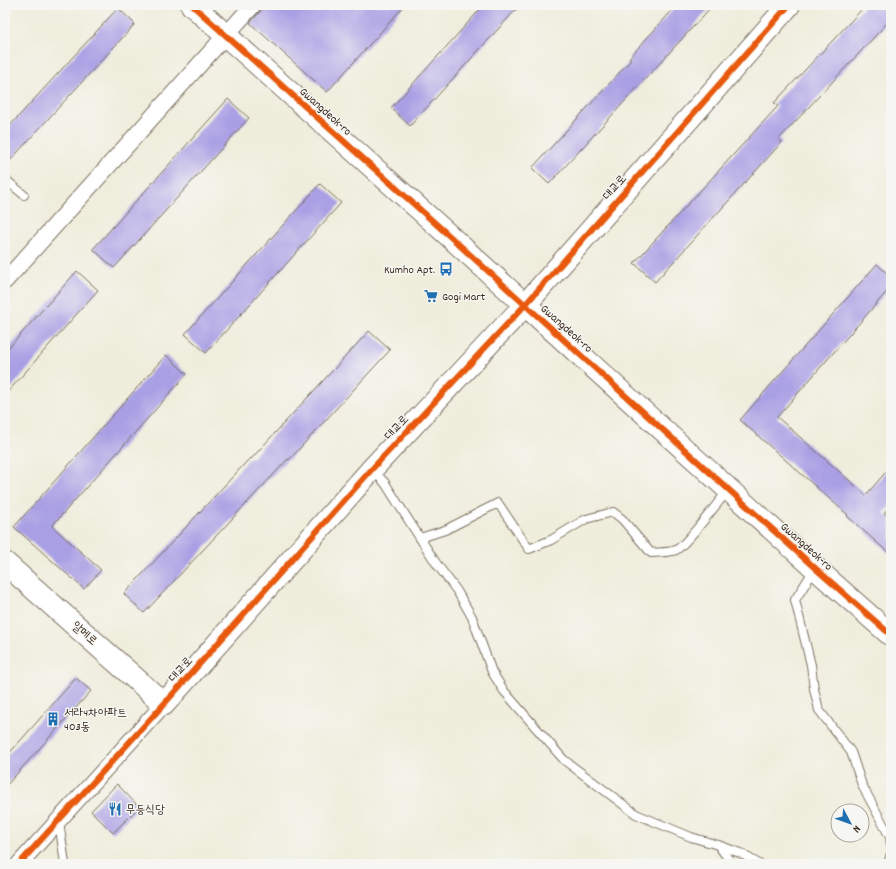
<svg xmlns="http://www.w3.org/2000/svg" width="896" height="869" viewBox="0 0 896 869" font-family="Dekko,'Poor Story',sans-serif">
	<style>
		.building { fill: #a99fe4 }
		.lines { fill: none; stroke-linecap: round; stroke-linejoin: round }
		.lane-casing { stroke: #7a6e60; stroke-width: 10 }
		.street-casing { stroke: #7a6e60; stroke-width: 18 }
		.secondary-casing { stroke: #7a6e60; stroke-width: 24 }
		.lane { stroke: #fff; stroke-width: 8 }
		.street { stroke: #fff; stroke-width: 16 }
		.secondary { stroke: #fff; stroke-width: 22 }
		.cycleway-casing { stroke: #f6f6f2; stroke-width: 8 }
		.cycleway { stroke: #e8590c; stroke-width: 6 }
		.labels { text-anchor: middle; stroke-width: 3; stroke-linejoin: round; paint-order: stroke }
		.street-label { font-size: 12px; fill: #3b2a1e; stroke: #f6f6f2 }
		.poi-label { font-size: 12px; fill: #3b2a1e; stroke: #f6f6f2; text-anchor: start }
	</style>
	<rect width="100%" height="100%" fill="#f6f6f2"/>
	<filter id="ink" filterUnits="userSpaceOnUse"><feTurbulence type="fractalNoise" baseFrequency=".025" numOctaves="2"/><feDisplacementMap in="SourceGraphic" scale="8" xChannelSelector="R" yChannelSelector="G"/><feConvolveMatrix kernelMatrix="1 2 1 2 8 2 1 2 1" color-interpolation-filters="sRGB"/></filter>
	<filter id="wash" filterUnits="userSpaceOnUse"><feTurbulence type="fractalNoise" baseFrequency=".012" numOctaves="4" result="noise"/><feDisplacementMap in="SourceGraphic" scale="16" xChannelSelector="R" yChannelSelector="G"/><feGaussianBlur stdDeviation="0.9" result="paint"/><feColorMatrix in="noise" values="0 0 0 0 0 0 0 0 0 0 0 0 0 0 0 0 0 1.4 0 .05"/><feComposite in="paint" operator="in"/></filter>
	<g filter="url(#wash)">
		<rect width="100%" height="100%" fill="#efeddb"/>
		<g id="blocks">
			<g class="building">
				<polygon points="266,5 405,5 327,92 250,23"/>
				<polygon points="484,5 520,5 410,126 391,108"/>
				<polygon points="677,5 713,5 549,184 532,168 631,60 629,58"/>
				<polygon points="866,5 891,5 891,19 779,139 782,142 655,282 634,263 778,106 774,103"/>
				<polygon points="118,8 135,24 5,166 5,131"/>
				<polygon points="228,99 249,118 114,268 93,249"/>
				<polygon points="320,184 341,203 206,353 185,334"/>
				<polygon points="877,264 891,277 891,287 777,417 866,495 891,466 891,505 884,513 891,520 891,555 847,516 848,515 740,420"/>
				<polygon points="77,271 98,290 5,395 5,352"/>
				<polygon points="369,331 390,350 289,460 288,459 144,613 124,594 250,458 251,459"/>
				<polygon points="166,355 187,374 52,526 101,570 84,589 14,527"/>
				<polygon points="76,678 91,691 5,787 5,758"/>
				<polygon points="117,784 139,807 113,833 91,811"/>
			</g>
		</g>
	</g>
	<g filter="url(#ink)">
		<use href="#blocks" fill-opacity="0" stroke="#7a6e60" stroke-width="1"/>
		<g class="lines">
			<g class="lane-casing">
				<g id="lane">
					<polyline points="5,179 24,195"/>
					<polyline points="373,470 385,483 397,502 436,563 457,591 472,617 492,672 504,691 564,760 636,814 691,837 718,845 740,853 759,864"/>
					<path d="M 420,538 L 445,530 L 498,503 L 529,549 L 551,540 L 586,519 L 613,512 L 622,519 L 651,553 C 659,552 668,553 676,550 C 685,546 720,500 728,490"/>
					<polyline points="814,570 795,600 811,665 814,689 819,710 851,752 862,785 890,837 891,845"/>
					<polyline points="59,821 65,864"/>
					<polyline points="718,845 732,864"/>
					<polyline points="888,864 891,854"/>
				</g>
			</g>
			<g class="street-casing">
				<g id="street">
					<polyline points="5,281 253,5"/>
					<polyline points="19,864 164,704"/>
				</g>
			</g>
			<g class="secondary-casing">
				<g id="secondary">
					<polyline points="192,5 445,232 815,568 891,635"/>
					<polyline points="5,563 164,704 372,469 525,305 789,5"/>
				</g>
			</g>
			<use href="#lane" class="lane"/>
			<use href="#street" class="street"/>
			<use href="#secondary" class="secondary"/>
			<g class="cycleway-casing">
				<g id="cycleway">
					<polyline points="192,5 445,232 815,568 891,635"/>
					<polyline points="19,864 164,704 372,469 525,305 789,5"/>
				</g>
			</g>
			<use href="#cycleway" class="cycleway"/>
		</g>
	</g>
	<defs>
		<g id="bus-bare" transform="scale(1.08)"><path d="M-5-6H5V4H4V6H2V4H-2V6H-4V4H-5ZM-3.5-4V0h7V-4ZM-3.5 1.2v1.5H-2V1.2ZM2 1.2v1.5H3.5V1.2Z" fill="#1f6fb2" stroke="#f6f6f2" stroke-width="2.5" paint-order="stroke"/></g>
		<g id="supermarket-bare" transform="scale(1.08)"><path d="M-6-5.5h2.5l.6 2H6L4.5 2H-2.5L-4.4-4H-6ZM-1.5 3.2a1.3 1.3 0 1 0 .1 0ZM3 3.2a1.3 1.3 0 1 0 .1 0Z" fill="#1f6fb2" stroke="#f6f6f2" stroke-width="2.5" paint-order="stroke"/></g>
		<g id="building-bare" transform="scale(1.08)"><path d="M-4-6H4V6H1V3H-1V6H-4ZM-2.5-4.3h1.7v1.8h-1.7ZM.8-4.3h1.7v1.8H.8ZM-2.5-1h1.7V.8h-1.7ZM.8-1h1.7V.8H.8Z" fill="#1f6fb2" stroke="#f6f6f2" stroke-width="2.5" paint-order="stroke"/></g>
		<g id="restaurant-bare" transform="scale(1.08)"><path d="M-5-6h1v4h1v-4h1v4h1v-4h1v5L-1.5 .5V6h-2V.5L-5-1ZM5-6V6H3V1.5H1.5Q1.5-4 5-6Z" fill="#1f6fb2" stroke="#f6f6f2" stroke-width="2.5" paint-order="stroke"/></g>
	</defs>
	<g fill-rule="evenodd">
		<use href="#bus-bare" x="446" y="269"/>
		<use href="#supermarket-bare" x="431" y="296"/>
		<use href="#building-bare" x="53" y="719"/>
		<use href="#restaurant-bare" x="115" y="809"/>
	</g>
	<g class="labels">
		<g class="street-label">
			<text transform="translate(326 111) rotate(42)" y="4">Gwangdeok-ro</text>
			<text transform="translate(614 187) rotate(-49)" y="4">대교로</text>
			<text transform="translate(567 328) rotate(42)" y="4">Gwangdeok-ro</text>
			<text transform="translate(396 427) rotate(-47)" y="4">대교로</text>
			<text transform="translate(807 546) rotate(42)" y="4">Gwangdeok-ro</text>
			<text transform="translate(85 633) rotate(41)" y="4">알메로</text>
			<text transform="translate(180 669) rotate(-48)" y="4">대교로</text>
		</g>
		<g class="poi-label">
			<text x="435" y="273" text-anchor="end">Kumho Apt.</text>
			<text x="442" y="300">Gogi Mart</text>
			<text x="64" y="716">서라4차아파트<tspan x="64" dy="14">403동</tspan></text>
			<text x="126" y="813">무등식당</text>
		</g>
	</g>
	<rect width="896" height="869" fill="none" stroke="#f6f6f2" stroke-width="20"/>
	<g transform="translate(850 823) rotate(131)"><circle r="19" fill="#f6f6f2" stroke="#aba49d"/>
	<path d="M0-3L7 15L0 10L-7 15Z" fill="#1f6fb2"/>
	<text y="-6" font-size="11" font-weight="bold" text-anchor="middle" fill="#3b2a1e">N</text>
	</g>
</svg>
